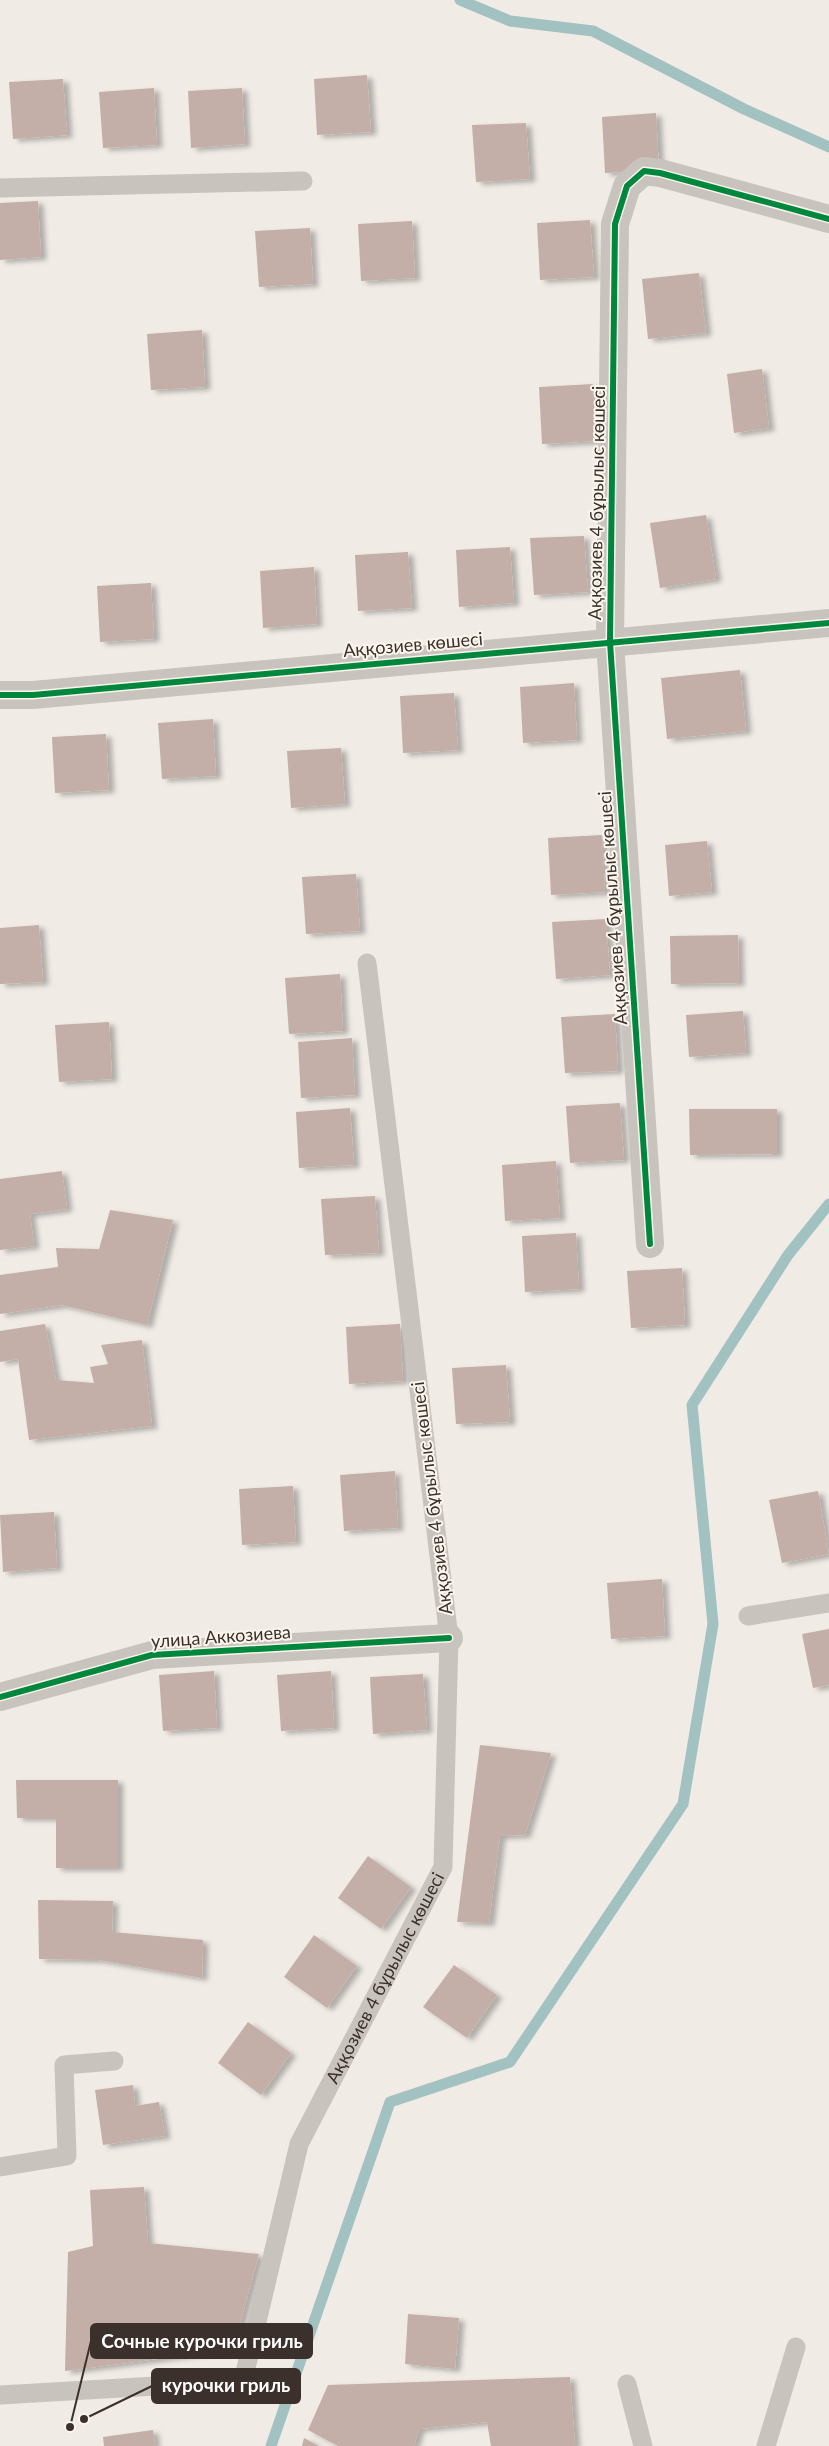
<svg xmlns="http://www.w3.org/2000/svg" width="829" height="2446" viewBox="0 0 829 2446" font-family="Lato,sans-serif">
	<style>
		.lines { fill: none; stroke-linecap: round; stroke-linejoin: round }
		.stream { stroke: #a1c2c1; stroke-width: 11 }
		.building { fill: #c3afa7; filter: url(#shadow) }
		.lane { stroke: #c9c3be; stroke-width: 19 }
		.street { stroke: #c9c3be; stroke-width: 28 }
		.cycleway-casing { stroke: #fbf5ee; stroke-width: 9 }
		.cycleway { stroke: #00873e; stroke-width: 6 }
		.labels { text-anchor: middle; stroke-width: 4; stroke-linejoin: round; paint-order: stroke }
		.street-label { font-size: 18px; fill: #3b302b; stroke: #fbf5ee }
		.leader { fill: none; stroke: #3b302b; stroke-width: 2 }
		.callout-dot { fill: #3b302b; stroke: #fbf5ee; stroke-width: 2 }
		.callout { fill: #3b302b; stroke: #3b302b; stroke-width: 2 }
		.callout-label { font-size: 19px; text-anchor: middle; font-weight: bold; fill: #fff }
	</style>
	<defs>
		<filter id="shadow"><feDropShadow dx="5.5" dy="3" stdDeviation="2.5" flood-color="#0004"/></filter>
	</defs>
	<rect width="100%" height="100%" fill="#f0ebe5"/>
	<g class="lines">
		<g class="stream">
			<polyline points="460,0 510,21 593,31 744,109 829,147"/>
			<polyline points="271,2446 390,2102 510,2062 683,1804 713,1624 692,1405 788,1255 829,1204"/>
		</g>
	</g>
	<g class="building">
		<polygon points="367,75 371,132 317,135 314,79"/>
		<polygon points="63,79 67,135 13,139 9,82"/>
		<polygon points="154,88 157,145 103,148 99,92"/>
		<polygon points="242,88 245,144 191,148 188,91"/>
		<polygon points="656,113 659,170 605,173 602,117"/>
		<polygon points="526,123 530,179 476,182 472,125"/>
		<polygon points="38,201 41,257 0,260 0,203"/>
		<polygon points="590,220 594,277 540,280 537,223"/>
		<polygon points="412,221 415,278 361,281 358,224"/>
		<polygon points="310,228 313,284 259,287 255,231"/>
		<polygon points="699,273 706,333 648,339 642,279"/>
		<polygon points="202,330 205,387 151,390 147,334"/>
		<polygon points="762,369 769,428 734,433 727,374"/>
		<polygon points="593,384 596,441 542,444 539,387"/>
		<polygon points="706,515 716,579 660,588 650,523"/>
		<polygon points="584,536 588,592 534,595 530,538"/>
		<polygon points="510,547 514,603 459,607 456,550"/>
		<polygon points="408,552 412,608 358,611 355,555"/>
		<polygon points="314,567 317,624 263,628 260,571"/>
		<polygon points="151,583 154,639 100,642 97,586"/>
		<polygon points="740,670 746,731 667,739 661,678"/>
		<polygon points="574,683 577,740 523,743 520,687"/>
		<polygon points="454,693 458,750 403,753 400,696"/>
		<polygon points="213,719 216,776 162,779 158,723"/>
		<polygon points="106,734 109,790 55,793 52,737"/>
		<polygon points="341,748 345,804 291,808 287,751"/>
		<polygon points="602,835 605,892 551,895 548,838"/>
		<polygon points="707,841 712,892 669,896 665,845"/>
		<polygon points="356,874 360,931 306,934 302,877"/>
		<polygon points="606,919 610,975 556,979 552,922"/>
		<polygon points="39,925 43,982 0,984 0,928"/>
		<polygon points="738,935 739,983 671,984 670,936"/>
		<polygon points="340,974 343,1031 289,1034 285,978"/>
		<polygon points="743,1011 746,1053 689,1057 686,1015"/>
		<polygon points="615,1014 618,1071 565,1073 561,1017"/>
		<polygon points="109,1022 112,1079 59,1082 55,1025"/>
		<polygon points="352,1038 355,1095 301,1098 298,1042"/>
		<polygon points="620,1103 624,1160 570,1163 566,1106"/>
		<polygon points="350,1108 354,1165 299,1168 296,1112"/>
		<polygon points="689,1109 777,1109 777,1154 690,1155"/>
		<polygon points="556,1161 560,1218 505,1221 502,1165"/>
		<polygon points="62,1171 67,1209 30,1214 34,1246 0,1250 0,1179"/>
		<polygon points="375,1196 379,1253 325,1255 321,1199"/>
		<polygon points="110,1210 173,1220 147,1325 62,1305 0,1314 0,1275 58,1267 56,1248 99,1249"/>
		<polygon points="576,1233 579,1289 525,1292 522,1236"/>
		<polygon points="682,1268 685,1325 631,1328 627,1271"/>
		<polygon points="45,1324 56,1380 94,1383 90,1367 108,1364 101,1345 142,1340 152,1426 29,1440 18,1359 0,1362 0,1331"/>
		<polygon points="400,1324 403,1381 349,1384 346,1327"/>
		<polygon points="506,1365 510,1422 456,1424 452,1368"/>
		<polygon points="395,1471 398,1528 344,1531 340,1475"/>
		<polygon points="293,1486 296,1542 242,1545 239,1489"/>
		<polygon points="818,1491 829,1554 782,1563 769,1500"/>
		<polygon points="54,1512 57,1568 3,1572 0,1515"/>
		<polygon points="662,1579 665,1636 611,1639 607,1583"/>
		<polygon points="829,1629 829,1685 813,1688 802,1634"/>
		<polygon points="214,1671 217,1728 163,1731 159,1675"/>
		<polygon points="331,1671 334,1728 281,1731 277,1675"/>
		<polygon points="423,1674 427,1730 373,1734 370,1677"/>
		<polygon points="480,1745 551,1753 525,1835 500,1836 489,1923 457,1922"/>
		<polygon points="16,1780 118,1780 118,1868 56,1868 56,1818 17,1818"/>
		<polygon points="368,1856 411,1887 381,1929 338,1898"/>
		<polygon points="38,1900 113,1901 112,1932 203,1940 202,1978 99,1960 39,1959"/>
		<polygon points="314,1935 357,1966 327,2008 284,1977"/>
		<polygon points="454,1965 497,1995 467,2038 423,2007"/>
		<polygon points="248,2022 291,2053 261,2095 218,2063"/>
		<polygon points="133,2085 135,2106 159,2102 165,2136 103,2145 95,2090"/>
		<polygon points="144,2187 148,2243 259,2254 233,2349 65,2371 68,2252 93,2246 90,2190"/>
		<polygon points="408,2314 459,2318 455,2369 405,2364"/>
		<polygon points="570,2377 575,2446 491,2446 487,2422 419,2429 414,2446 338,2446 308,2430 328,2385"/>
		<polygon points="153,2430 155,2446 104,2446 103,2437"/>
		<polygon points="304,2438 319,2446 302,2446"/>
	</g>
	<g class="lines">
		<g class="lane">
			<polyline points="0,188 303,181"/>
			<polyline points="748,1616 829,1603"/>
			<polyline points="0,2167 67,2156 64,2065 114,2061"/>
			<polyline points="627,2384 643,2446"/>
			<path id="s1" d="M 0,2395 L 243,2381 L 299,2144 L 443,1867 L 449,1638 L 367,963"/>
			<polyline points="766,2446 796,2347"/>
		</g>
		<g class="street">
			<polyline points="0,695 33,695 829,623"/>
			<polyline points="650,1244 610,642 615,224 627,186 644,171 660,173 829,219"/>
			<polyline points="0,1697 152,1655 449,1638"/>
		</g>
		<g class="cycleway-casing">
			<g id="cycleway">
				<polyline points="0,695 33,695 829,623"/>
				<polyline points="650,1244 610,642 615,224 627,186 644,171 660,173 829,219"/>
				<polyline points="0,1697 152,1655 449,1638"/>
			</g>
		</g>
		<use href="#cycleway" class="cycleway"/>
	</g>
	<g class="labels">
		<g class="street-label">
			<text transform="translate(597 503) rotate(-89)" y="6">Аққозиев 4 бұрылыс көшесі</text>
			<text transform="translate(413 645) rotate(-5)" y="6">Аққозиев көшесі</text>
			<text transform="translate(613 908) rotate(-94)" y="6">Аққозиев 4 бұрылыс көшесі</text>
			<text transform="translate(432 1498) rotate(-97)" y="6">Аққозиев 4 бұрылыс көшесі</text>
			<text transform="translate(221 1637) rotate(-4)" y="6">улица Аккозиева</text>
			<text dy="6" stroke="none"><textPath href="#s1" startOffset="674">Аққозиев 4 бұрылыс көшесі</textPath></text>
		</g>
	</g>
	<path class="leader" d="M70 2427L91 2341M84 2419L152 2386"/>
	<g class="callout-dot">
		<circle cx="70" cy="2427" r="5"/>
		<circle cx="84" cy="2419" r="5"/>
	</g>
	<g class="callout">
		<rect x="91" y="2324" width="221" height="34" rx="5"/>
		<rect x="152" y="2369" width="148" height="34" rx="5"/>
	</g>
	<g class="callout-label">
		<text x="202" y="2348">Сочные курочки гриль</text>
		<text x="226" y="2392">курочки гриль</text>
	</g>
</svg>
